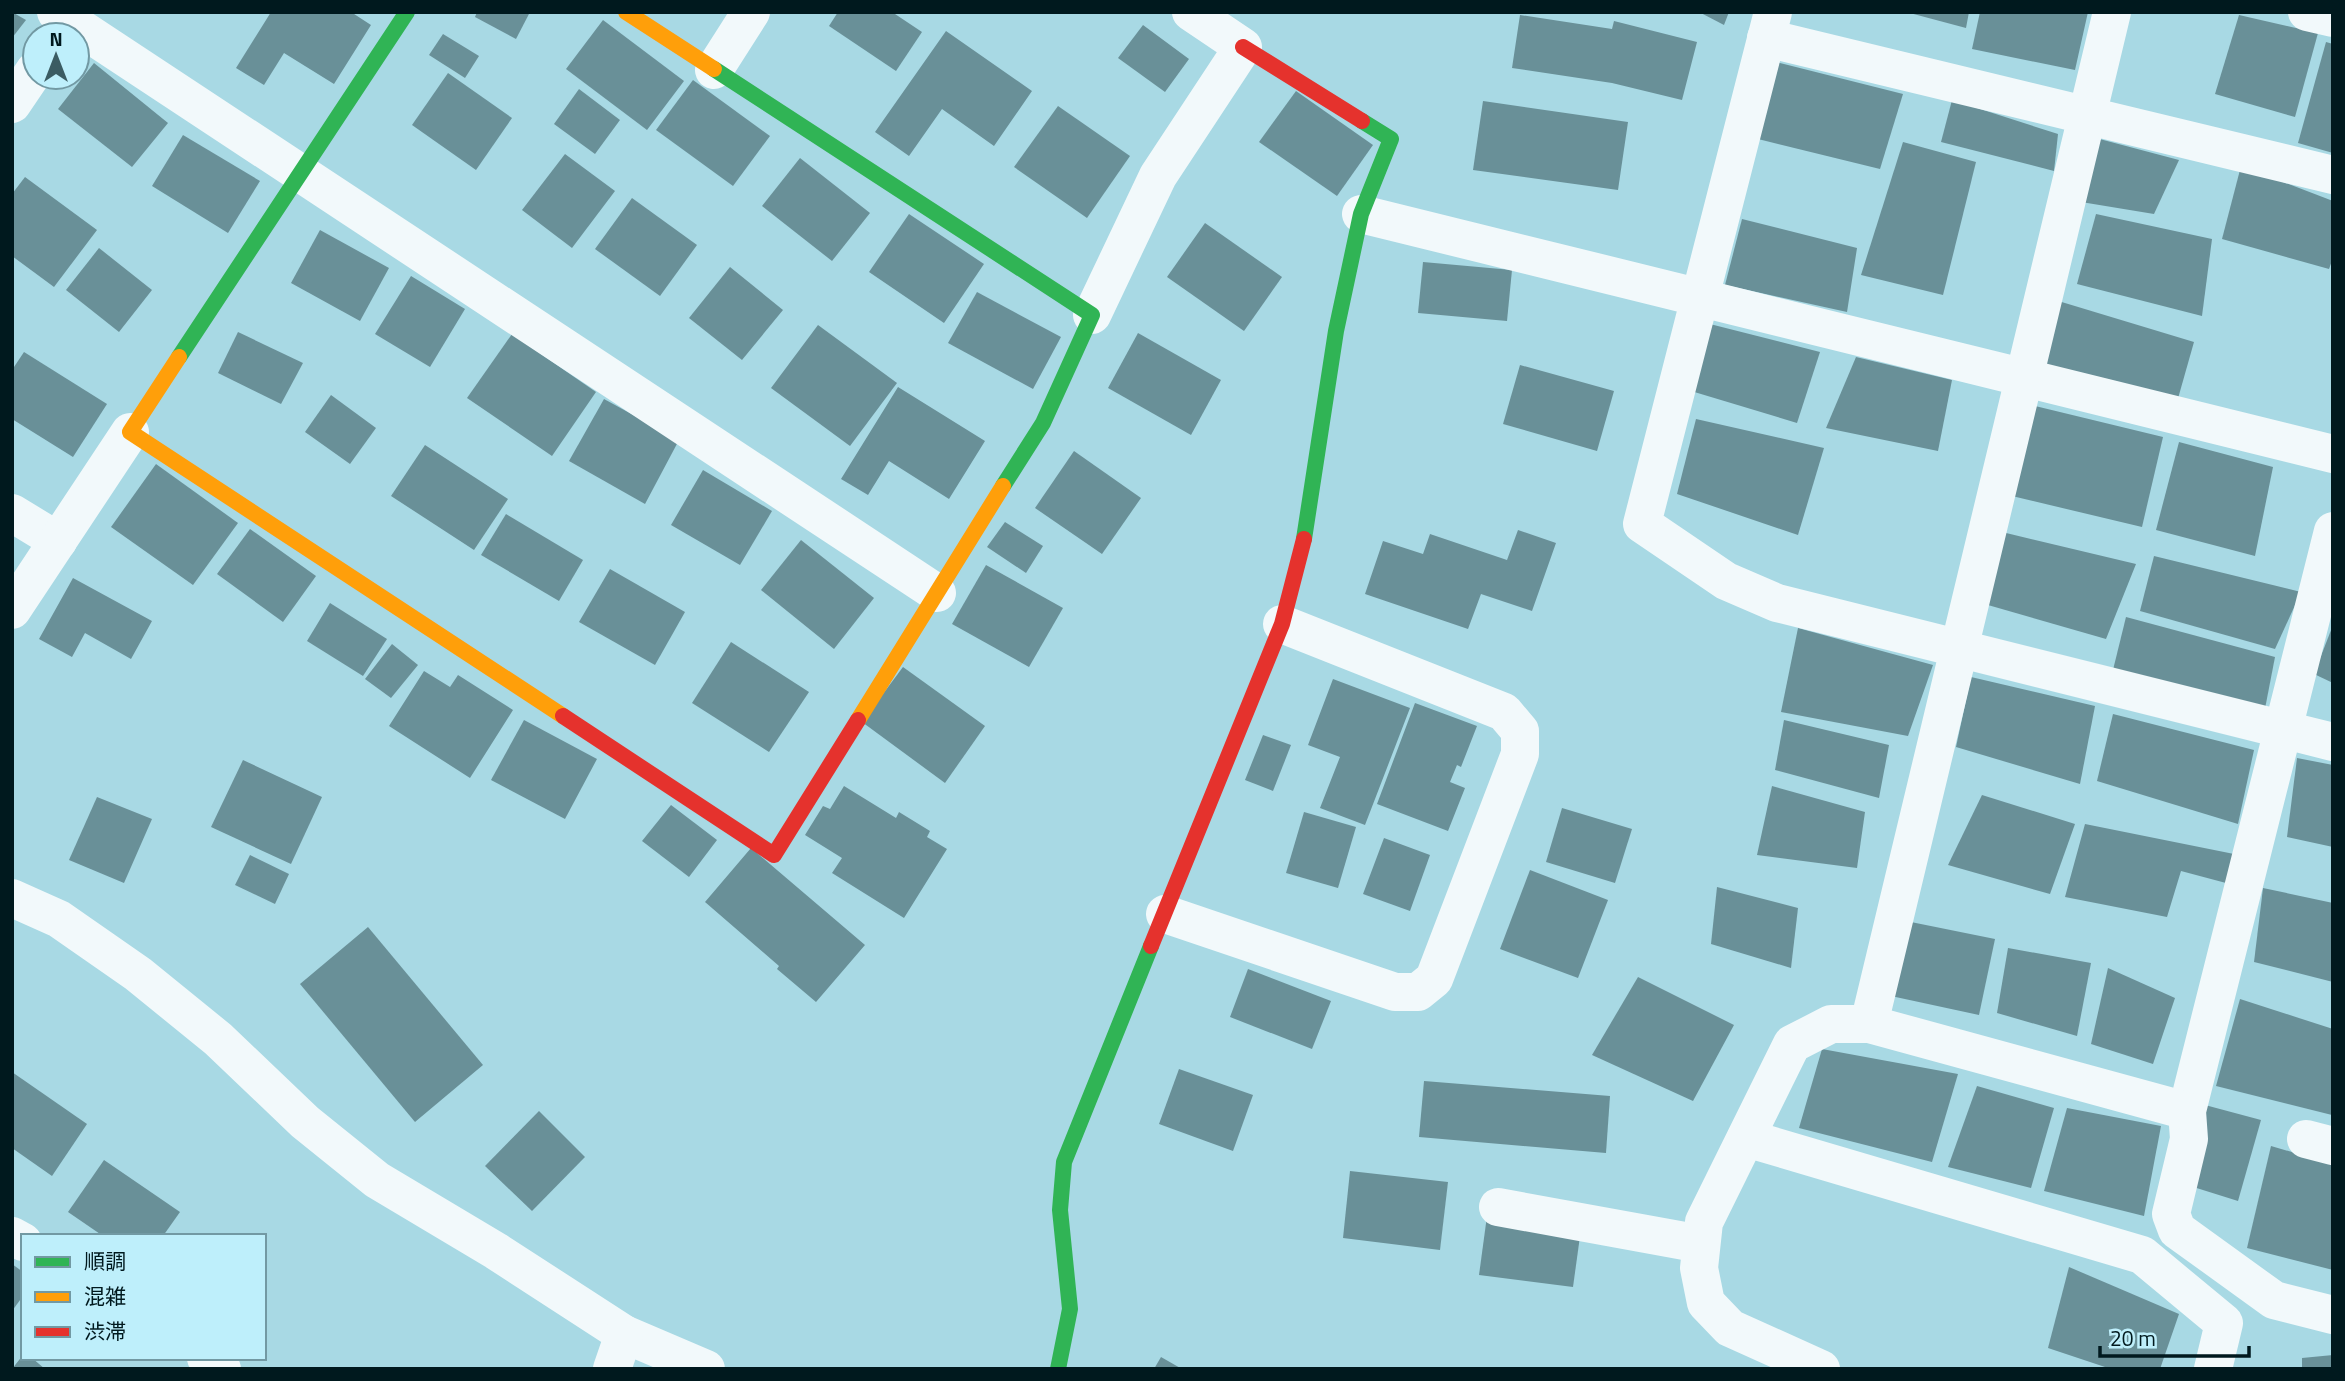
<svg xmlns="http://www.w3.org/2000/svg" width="2345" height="1381" viewBox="0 0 2345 1381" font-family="'Titillium Web','Noto Sans JP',sans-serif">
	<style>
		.building { fill: #699098 }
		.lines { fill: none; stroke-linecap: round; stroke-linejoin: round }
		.street { stroke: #f2f9fb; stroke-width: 38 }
		.fast { stroke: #30b455; stroke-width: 16 }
		.slow { stroke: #ff9f0a; stroke-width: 16 }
		.jam { stroke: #e5322d; stroke-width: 16 }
	</style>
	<rect width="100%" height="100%" fill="#a8d9e4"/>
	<g class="building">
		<polygon points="12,12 26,20 12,38"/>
		<polygon points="271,12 351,12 371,25 334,84 284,53 264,85 236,68"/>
		<polygon points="477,12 530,12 516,39 475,17"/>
		<polygon points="838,12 892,12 922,32 896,71 829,26"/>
		<polygon points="1699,12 1729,12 1724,25"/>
		<polygon points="1906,12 1969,12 1966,28"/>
		<polygon points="1980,12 2088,12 2075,70 1972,49"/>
		<polygon points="1520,15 1612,29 1614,21 1697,42 1682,100 1612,83 1512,68"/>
		<polygon points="2239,15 2318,33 2295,117 2215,94"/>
		<polygon points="603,20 684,81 647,130 566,69"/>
		<polygon points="1143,25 1189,59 1165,92 1118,58"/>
		<polygon points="946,31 1032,91 994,146 942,109 909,156 875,132"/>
		<polygon points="443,34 479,56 465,78 429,55"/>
		<polygon points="2326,42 2333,44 2333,153 2298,143"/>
		<polygon points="1772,61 1903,94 1880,169 1750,137"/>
		<polygon points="94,63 168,123 132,167 58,109"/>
		<polygon points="448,73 512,118 476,170 412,125"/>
		<polygon points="693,80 770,136 733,186 656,130"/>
		<polygon points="579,89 620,120 595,154 554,124"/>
		<polygon points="1296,91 1373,145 1337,196 1259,142"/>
		<polygon points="1952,100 2058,134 2054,171 1941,142"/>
		<polygon points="1483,101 1628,122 1618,190 1473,170"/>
		<polygon points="1058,106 1130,156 1087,218 1014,167"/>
		<polygon points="183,135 260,181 228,233 152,186"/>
		<polygon points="2092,137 2179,160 2154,214 2069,200"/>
		<polygon points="1903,142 1976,162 1943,295 1861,275"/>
		<polygon points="565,154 615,191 572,248 522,210"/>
		<polygon points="800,158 870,213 832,261 762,206"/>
		<polygon points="2241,166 2333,201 2333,258 2329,269 2222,239"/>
		<polygon points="25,177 97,230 54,287 12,256 12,194"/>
		<polygon points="632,198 697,245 660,296 595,249"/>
		<polygon points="909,214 984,264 944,323 869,272"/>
		<polygon points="2096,214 2212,239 2202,316 2077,284"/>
		<polygon points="1742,219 1857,248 1847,312 1725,285"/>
		<polygon points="1205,223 1282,277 1244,331 1167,277"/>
		<polygon points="320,230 389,268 360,321 291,283"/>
		<polygon points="99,248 152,290 119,332 66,290"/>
		<polygon points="1423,262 1512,270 1507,321 1418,313"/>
		<polygon points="730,267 783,310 742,360 689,318"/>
		<polygon points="411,276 465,309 430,367 375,334"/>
		<polygon points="977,292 1061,337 1033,389 948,343"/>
		<polygon points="2055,300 2194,342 2175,409 2035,370"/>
		<polygon points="1702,322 1820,352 1797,423 1691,391"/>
		<polygon points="818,325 897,383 850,446 771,388"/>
		<polygon points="238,332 303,363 281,404 218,373"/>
		<polygon points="1138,333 1221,380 1191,435 1108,388"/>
		<polygon points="512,334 596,392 552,456 467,398"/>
		<polygon points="24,352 107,404 73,457 12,419 12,370"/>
		<polygon points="1856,357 1952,380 1938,451 1826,428"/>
		<polygon points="1520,365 1614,391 1597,451 1503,424"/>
		<polygon points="898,387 985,441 949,499 889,461 868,495 841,479"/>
		<polygon points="331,395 376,428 350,464 305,432"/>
		<polygon points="604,399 679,440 645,504 569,461"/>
		<polygon points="2031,405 2163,437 2142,527 2012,496"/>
		<polygon points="1696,419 1824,448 1798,535 1677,494"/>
		<polygon points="2179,442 2273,467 2255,556 2156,530"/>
		<polygon points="425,445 508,499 474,550 391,496"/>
		<polygon points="1074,451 1141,498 1102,554 1035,508"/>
		<polygon points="156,464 238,523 193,585 111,527"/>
		<polygon points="703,470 772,511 740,565 671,525"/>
		<polygon points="506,514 583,560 559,601 481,555"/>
		<polygon points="1005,522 1043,546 1026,573 987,547"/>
		<polygon points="250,529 316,576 283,622 217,574"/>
		<polygon points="1518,530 1556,543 1532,611 1481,594 1468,629 1365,594 1383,541 1423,554 1430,534 1507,560"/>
		<polygon points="2002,532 2136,564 2106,639 1981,603"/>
		<polygon points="801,540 874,598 834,649 761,590"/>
		<polygon points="2154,556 2301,592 2275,649 2140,611"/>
		<polygon points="986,565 1063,608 1029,667 952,624"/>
		<polygon points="610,569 685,612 655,665 579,622"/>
		<polygon points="73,578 152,621 131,659 85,633 72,657 39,639"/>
		<polygon points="330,603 387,639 363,676 307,641"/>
		<polygon points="2126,617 2275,657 2263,719 2112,674"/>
		<polygon points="2333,625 2333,683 2314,674"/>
		<polygon points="1798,628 1933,665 1908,736 1781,712"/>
		<polygon points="731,642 809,692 769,752 692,703"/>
		<polygon points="392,644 418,665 391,698 365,679"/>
		<polygon points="903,667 985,726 945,783 862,722"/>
		<polygon points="424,671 450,687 458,675 513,710 470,778 389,726"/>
		<polygon points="1971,677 2095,706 2080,784 1956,747"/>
		<polygon points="1333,679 1410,708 1365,825 1320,808 1340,757 1308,745"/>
		<polygon points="1415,703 1477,726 1461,767 1457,765 1450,782 1465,788 1448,831 1377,804"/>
		<polygon points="2113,714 2254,750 2238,824 2097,781"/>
		<polygon points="524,720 597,759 565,819 491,780"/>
		<polygon points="1784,720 1889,745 1879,798 1775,770"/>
		<polygon points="1263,735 1291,745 1273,791 1245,780"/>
		<polygon points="2297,758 2333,765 2333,847 2287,837"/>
		<polygon points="243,760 322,797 291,864 211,827"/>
		<polygon points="844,786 896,818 899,812 930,831 927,837 947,849 904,918 832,873 842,858 805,835 823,806 830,809"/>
		<polygon points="1772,786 1865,812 1857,868 1757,855"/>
		<polygon points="1982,795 2075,824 2050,894 1948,865"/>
		<polygon points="97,797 152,819 124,883 69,860"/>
		<polygon points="671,805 717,840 689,877 642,841"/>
		<polygon points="1562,808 1632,829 1615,883 1546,862"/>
		<polygon points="1304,812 1356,827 1338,888 1286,873"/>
		<polygon points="2085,824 2234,854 2226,883 2181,871 2167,917 2065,897"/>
		<polygon points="1384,838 1430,855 1410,911 1363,894"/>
		<polygon points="751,848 865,945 816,1002 777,969 779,966 705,902"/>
		<polygon points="250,855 289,874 275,904 235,885"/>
		<polygon points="1530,870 1608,900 1578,978 1500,949"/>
		<polygon points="1717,887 1798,908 1791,968 1711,944"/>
		<polygon points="2263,888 2333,903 2333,982 2254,962"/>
		<polygon points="1906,921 1995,939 1979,1015 1891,996"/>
		<polygon points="368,927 483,1065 415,1122 300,984"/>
		<polygon points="2008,948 2091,963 2077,1036 1997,1013"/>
		<polygon points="2108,968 2175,998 2153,1064 2091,1044"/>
		<polygon points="1248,969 1331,1001 1312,1049 1230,1017"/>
		<polygon points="1638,977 1734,1025 1693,1101 1592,1055"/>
		<polygon points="2240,999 2333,1029 2332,1115 2216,1086"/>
		<polygon points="1822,1049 1958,1074 1932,1162 1799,1128"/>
		<polygon points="1179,1069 1253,1095 1233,1151 1159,1124"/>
		<polygon points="12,1072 87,1124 52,1176 12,1148"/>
		<polygon points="1424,1081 1610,1096 1606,1153 1419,1137"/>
		<polygon points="1977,1086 2054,1108 2031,1188 1948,1167"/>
		<polygon points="2205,1105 2261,1120 2238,1201 2187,1185"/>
		<polygon points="2067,1108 2161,1126 2144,1216 2044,1191"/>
		<polygon points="539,1111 585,1157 532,1211 485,1166"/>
		<polygon points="2271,1146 2333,1164 2333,1270 2247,1248"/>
		<polygon points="104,1160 180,1212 163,1236 103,1236 68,1212"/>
		<polygon points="1350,1171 1448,1182 1440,1250 1343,1238"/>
		<polygon points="1487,1216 1581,1229 1573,1287 1479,1275"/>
		<polygon points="12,1264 23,1272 23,1296 12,1311"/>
		<polygon points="2069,1267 2179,1314 2160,1369 2111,1369 2048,1348"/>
		<polygon points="23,1355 23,1358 32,1358 45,1369 12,1369"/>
		<polygon points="2333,1355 2333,1369 2302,1369 2302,1358"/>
		<polygon points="1161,1357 1182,1369 1154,1369"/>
	</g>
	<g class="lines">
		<g class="street">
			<polyline points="56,12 937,593"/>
			<polyline points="1773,12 1642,524 1726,581 1777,603 2333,742"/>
			<polyline points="2307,12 2333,18"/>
			<polyline points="1766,38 2333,175"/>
			<polyline points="714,70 751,12"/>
			<polyline points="12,104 35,70"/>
			<polyline points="1361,214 2333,454"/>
			<polyline points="1092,315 1158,176 1243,47 1191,12"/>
			<polyline points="12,513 58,541"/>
			<polyline points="2333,531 2187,1111 2189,1139 2171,1214 2177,1230 2274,1300 2333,1315"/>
			<polyline points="12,610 130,432"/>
			<polyline points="12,898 59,919 138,974 218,1039 305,1122 377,1180 496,1251 624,1334 706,1369"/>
			<polyline points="1165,914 1395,992 1418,992 1434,979 1520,754 1520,731 1504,712 1282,624"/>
			<polyline points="1869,1024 2112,12"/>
			<polyline points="1746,1138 2142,1255 2224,1323 2213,1369"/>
			<polyline points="2306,1139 2333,1146"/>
			<polyline points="1498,1207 1701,1244"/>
			<polyline points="12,1236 23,1242"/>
			<polyline points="206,1358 222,1369"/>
			<polyline points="612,1369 624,1334"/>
			<polyline points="1821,1369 1730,1328 1706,1303 1699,1268 1704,1222 1792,1044 1831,1024 1869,1024 2187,1111"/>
		</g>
		<g class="fast">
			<polyline points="714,69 1092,315 1043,423 1003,486"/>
			<polyline points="179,357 407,12"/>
			<polyline points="1304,539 1336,331 1361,214 1391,139 1362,121"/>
			<polyline points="1058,1369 1070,1309 1060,1210 1064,1162 1151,946"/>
		</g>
		<g class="slow">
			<polyline points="626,12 714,69"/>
			<polyline points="179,357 130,432 563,716"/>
			<polyline points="858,720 1003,486"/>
		</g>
		<g class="jam">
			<polyline points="1243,47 1362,121"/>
			<polyline points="563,716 774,855 858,720"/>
			<polyline points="1151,946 1282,624 1304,539"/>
		</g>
	</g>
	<rect width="2345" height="1381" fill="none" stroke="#00191e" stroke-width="28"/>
	<rect x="21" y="1234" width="245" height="126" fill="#beeffb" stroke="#7299a3" stroke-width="2"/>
	<rect x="35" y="1257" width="35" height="10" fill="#30b455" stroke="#7299a3" stroke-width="2"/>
	<text x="84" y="1269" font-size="21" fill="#00191e">順調</text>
	<rect x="35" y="1292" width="35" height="10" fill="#ff9f0a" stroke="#7299a3" stroke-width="2"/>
	<text x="84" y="1304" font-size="21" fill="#00191e">混雑</text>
	<rect x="35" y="1327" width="35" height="10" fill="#e5322d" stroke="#7299a3" stroke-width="2"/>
	<text x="84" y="1339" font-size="21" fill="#00191e">渋滞</text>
	<g transform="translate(56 56)"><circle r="33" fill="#beeffb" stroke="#7299a3" stroke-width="2"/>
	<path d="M0-5L12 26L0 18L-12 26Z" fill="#3b5c63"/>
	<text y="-10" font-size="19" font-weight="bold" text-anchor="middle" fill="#00191e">N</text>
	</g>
	<path d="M2100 1346v10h149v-10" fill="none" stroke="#00191e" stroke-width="3.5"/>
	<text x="2110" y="1346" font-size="21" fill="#00191e" stroke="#beeffb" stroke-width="5" paint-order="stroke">20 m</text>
</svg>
